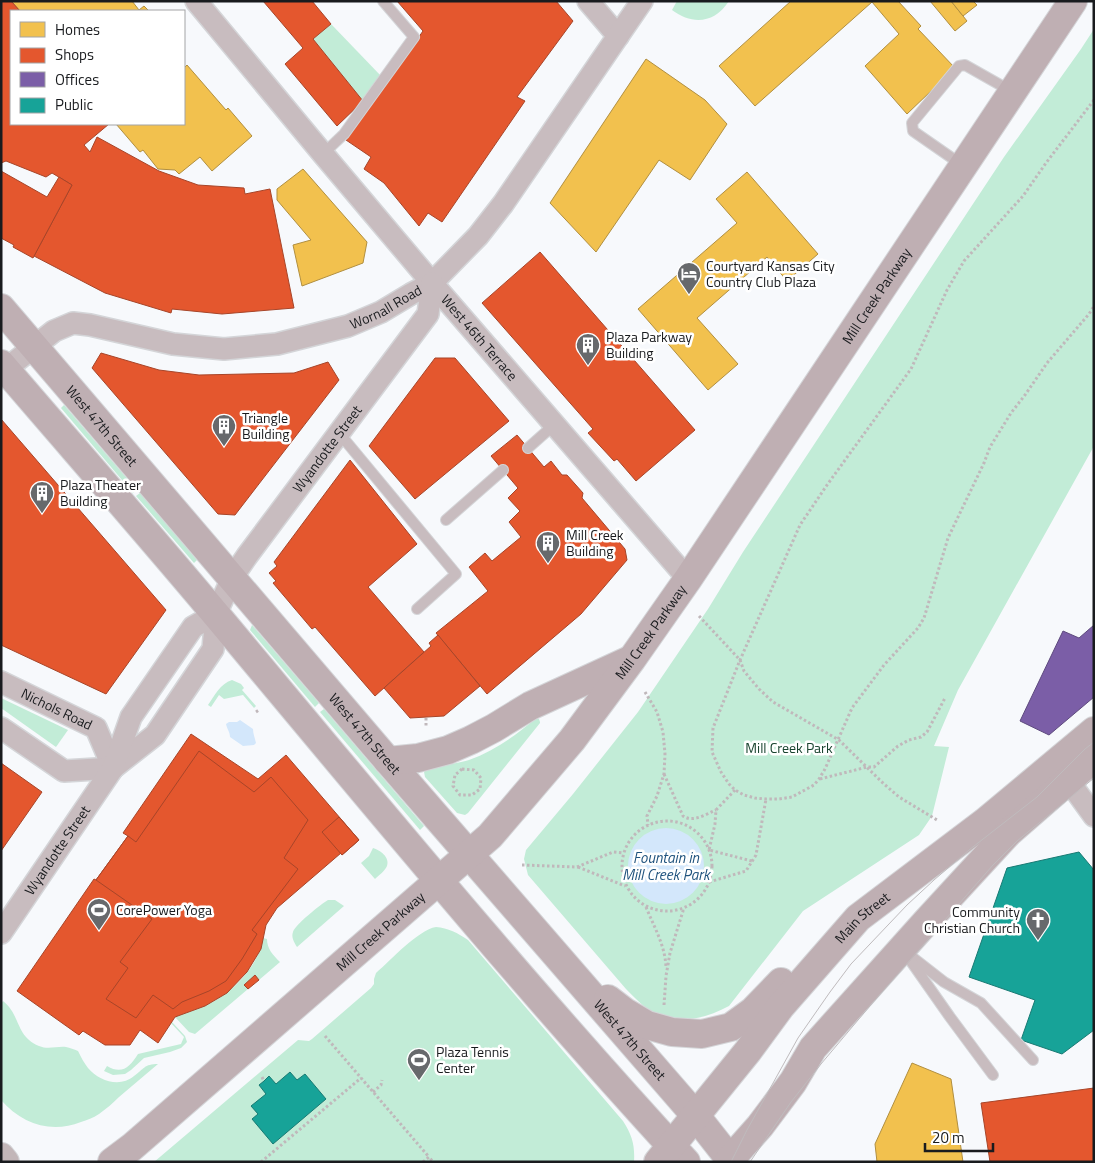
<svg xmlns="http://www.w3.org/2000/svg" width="1095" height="1163" viewBox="0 0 1095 1163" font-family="'Titillium Web',sans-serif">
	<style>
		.green { fill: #c2ecd7 }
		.water { fill: #d3e7fb }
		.homes { fill: #f2c14e; stroke: #b18f40 }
		.shops { fill: #e4572e; stroke: #a74529 }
		.offices { fill: #7b5ea7; stroke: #5e4a7e }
		.public { fill: #17a398; stroke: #187a73 }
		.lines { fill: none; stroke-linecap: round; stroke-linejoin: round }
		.service-casing { stroke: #d4d5d8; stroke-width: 12 }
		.minor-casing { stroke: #d4d5d8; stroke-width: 24 }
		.secondary-casing { stroke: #d4d5d8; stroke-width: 30 }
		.trunk-casing { stroke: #d4d5d8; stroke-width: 30 }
		.path { stroke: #c0b8bb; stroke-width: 3; stroke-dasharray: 2.5 2.5; stroke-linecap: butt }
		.service { stroke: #c8bcbf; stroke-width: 10 }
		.minor { stroke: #c8bcbf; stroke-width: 21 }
		.secondary { stroke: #bfafb3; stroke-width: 28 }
		.trunk { stroke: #c2b6b8; stroke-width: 28 }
		.tram { stroke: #bfbbbd; stroke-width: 1 }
		.labels { text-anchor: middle; stroke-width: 5; stroke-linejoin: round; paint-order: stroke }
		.poi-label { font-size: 14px; fill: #191b1e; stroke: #fff; text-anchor: start }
		.street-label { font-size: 14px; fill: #191b1e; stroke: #fff }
		.park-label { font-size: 14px; fill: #18432e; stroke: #fff }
		.water-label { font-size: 15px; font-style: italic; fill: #1f527d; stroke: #fff }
	</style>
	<rect width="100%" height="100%" fill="#f7f9fc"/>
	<g class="green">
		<path d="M 677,1 L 729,1 C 714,24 692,25 672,10 Z"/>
		<polygon points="331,24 381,76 363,101 313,39"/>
		<path d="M 1094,29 L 1094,446 L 958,690 L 934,746 L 949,747 L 932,816 L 919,835 L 803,911 L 729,1006 C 707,1018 680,1025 656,1014 C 645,1009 635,998 626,989 L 528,875 L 524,859 L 526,850 L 573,794 L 638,712 L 708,609 L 743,552 L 1004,157 L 1081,49 Z"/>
		<polygon points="64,405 137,490 133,493 61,408"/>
		<polygon points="140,493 197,560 194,563 136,496"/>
		<polygon points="252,625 319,703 315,707 250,630"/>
		<path d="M 232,680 L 241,684 L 244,688 L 242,690 L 256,706 L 254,708 L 243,695 L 224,699 L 219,695 L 211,707 L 208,705 C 215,695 220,684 232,680 Z"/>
		<polygon points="1,698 68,730 56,747 1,708"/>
		<polygon points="324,709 424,826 420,830 320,712"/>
		<path d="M 535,719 L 539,719 L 540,722 L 540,723 L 468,813 L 465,815 L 457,813 L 425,777 L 424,772 C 430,766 458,764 469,760 C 494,751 515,736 535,719 Z"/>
		<path d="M 373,848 C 380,850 390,857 387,866 C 385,871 379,875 375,879 L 361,863 L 369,856 Z"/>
		<path d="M 328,900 L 335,900 L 344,906 L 297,947 C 294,942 291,937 293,932 C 295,925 321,904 328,900 Z"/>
		<path d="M 436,927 C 448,928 458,933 468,940 L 623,1121 C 632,1135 635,1145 634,1162 L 154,1162 L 298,1040 L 309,1041 L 312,1039 L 371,988 L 374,984 L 374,979 L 376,973 C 391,960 418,930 436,927 Z"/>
		<path d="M 263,938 L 267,939 C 267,949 273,955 280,962 L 259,980 L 255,976 L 244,985 L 248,989 L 195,1034 L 189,1032 L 175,1017 C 185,1013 195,1010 205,1006 C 231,994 258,968 263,938 Z"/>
		<path d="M 3,1001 C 21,1015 15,1036 39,1046 C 48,1050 57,1046 66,1047 C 70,1048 74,1049 78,1051 C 81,1057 84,1063 88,1068 C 99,1081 120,1088 134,1076 C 144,1069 144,1064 158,1064 C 145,1075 132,1086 119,1097 C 113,1103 106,1109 99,1114 C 93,1118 87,1120 81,1122 C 51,1134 22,1124 1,1100 L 1,1004 Z"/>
		<path d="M 172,1022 L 185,1036 L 187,1042 L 181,1048 L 170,1052 L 144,1058 L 131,1070 L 125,1074 L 113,1075 L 104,1071 L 107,1066 C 122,1075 130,1067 138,1054 L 181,1044 L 184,1037 L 171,1023 Z"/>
	</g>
	<g class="water">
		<path d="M 240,720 L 253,729 C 253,734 255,738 256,743 L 254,745 L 243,746 L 230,737 C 230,732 227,729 226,724 L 229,722 L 237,722 Z"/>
		<circle cx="666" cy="866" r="38"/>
	</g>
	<g class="homes">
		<polygon points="11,1 132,1 139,10 144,6 149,11 20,11"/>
		<polygon points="791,1 898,1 921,26 918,29 955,68 907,114 865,66 899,34 872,2 755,106 719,66"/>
		<polygon points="930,1 951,1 967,21 955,31"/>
		<polygon points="951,1 973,1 977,5 963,16"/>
		<polygon points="646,59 705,100 727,124 690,180 659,160 596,252 550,203"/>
		<polygon points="187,65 226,110 228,108 252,136 212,171 200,157 179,174 175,170 158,169 143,150 140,152 116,124 184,124 184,68"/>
		<polygon points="303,169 367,242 363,263 302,286 293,245 311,240 277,200 277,189"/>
		<polygon points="747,172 818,254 787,281 767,257 697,318 738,364 708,390 638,309 737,223 716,199"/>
		<polygon points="912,1063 951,1079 963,1162 877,1162 875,1144"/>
	</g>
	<g class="shops">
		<polygon points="1,1 11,1 20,11 11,11 11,124 109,124 84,145 90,152 97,137 159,171 198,185 244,188 245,194 270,189 294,308 222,314 172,309 171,313 105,293 34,256 72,185 52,173 46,177 6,161 1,163"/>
		<polygon points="263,1 312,1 331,24 313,39 363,101 337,126 285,64 303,48"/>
		<polygon points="397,1 556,1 573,21 517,97 525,101 442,222 428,213 419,226 384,183 364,169 371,157 346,140 423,31"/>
		<polygon points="1,171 47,197 59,177 72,185 33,258 13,247 14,245 1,238"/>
		<polygon points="540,252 695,430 636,481 617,459 614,461 588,433 593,429 482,303"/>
		<polygon points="101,353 159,370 199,375 294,373 328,362 339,380 235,515 218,514 92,368"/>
		<polygon points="435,358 455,358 509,421 415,499 369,446"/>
		<polygon points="1,419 166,610 106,694 1,645"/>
		<polygon points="517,435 544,467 551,461 562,475 567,475 583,493 582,498 625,549 627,560 581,614 487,694 436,633 488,591 469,567 485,553 492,561 521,537 509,522 520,511 508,498 518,488 491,456"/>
		<polygon points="350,460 417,544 368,587 424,652 375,696 315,627 312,629 273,583 276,581 269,573 277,566 274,562"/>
		<polygon points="438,635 480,686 444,716 410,718 384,688 431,646 429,643"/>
		<polygon points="191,734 258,779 286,755 359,840 342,855 341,853 277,908 266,925 261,949 247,972 227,993 205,1006 175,1017 158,1043 140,1030 130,1045 105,1045 83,1031 79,1035 17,991 94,879 96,880 128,836 123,833"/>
		<polygon points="199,751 254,792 271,777 308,820 284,858 298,869 252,930 257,934 242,959 226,981 209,991 182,1002 173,1009 153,995 136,1018 106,999 128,968 120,962 152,919 96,880 128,836 136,842"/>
		<polygon points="1,763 42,792 1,851"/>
		<polygon points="339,817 359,840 342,855 322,832"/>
		<polygon points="255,975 259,980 248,989 244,985"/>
		<polygon points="1094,1088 1094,1162 990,1162 981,1103"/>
	</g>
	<polygon class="offices" points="1094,625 1094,697 1049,735 1020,721 1063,631 1079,638"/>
	<g class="public">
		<polygon points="1079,852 1094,870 1094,1030 1062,1054 1021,1040 1035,1000 969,977 1007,868"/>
		<polygon points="290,1072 297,1080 305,1074 326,1099 273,1144 252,1119 258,1114 251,1106 266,1094 259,1085 264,1081 269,1076 276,1084"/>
	</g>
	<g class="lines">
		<g class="service-casing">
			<g id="service">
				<polyline points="323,154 344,134 414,37 383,1"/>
				<polyline points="962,165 913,131 912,123 959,66 965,65 1011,91"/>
				<polyline points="339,433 456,574 417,609"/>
				<polyline points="528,448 555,424"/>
				<polyline points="446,520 503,470"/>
				<polyline points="903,950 944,982 981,1003 1033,1060"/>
				<polyline points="910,960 950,1017 993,1075"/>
			</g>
		</g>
		<g class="minor-casing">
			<g id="minor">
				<path id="s1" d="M 196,1 L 323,154 L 432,283 L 688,579"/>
				<polyline points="588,1 618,36"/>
				<path id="s2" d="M 6,369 L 54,331 L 73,323 L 90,325 L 173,344 L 224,349 L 277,344 L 348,326 L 381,312 L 411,294 L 432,283 L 478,236 L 503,204 L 642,1"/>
				<path id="s3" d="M 1,682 L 96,728 L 113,768"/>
				<polyline points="1,728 64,771 113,768"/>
				<path id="s4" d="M 113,768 L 155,735 L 213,649 L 216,614 L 232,578 L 247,556 L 428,314 L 432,283"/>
				<polyline points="1068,780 1094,816"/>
				<path id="s5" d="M 1,933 L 113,768 L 131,717 L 193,627 L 216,614"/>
			</g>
		</g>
		<g class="secondary-casing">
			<g id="secondary">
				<path id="s6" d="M 1,308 L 388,761 L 695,1115 L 732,1162"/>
				<path d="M 1,364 C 73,448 146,531 218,617 C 371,800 523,985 686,1162"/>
				<polyline points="388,761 418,758 448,750 471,740 494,728 530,706 630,660"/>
				<polyline points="608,999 625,1012 647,1025 672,1032 702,1034 731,1027 753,1011 781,982"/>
				<path id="s7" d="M 112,1162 L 132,1147 L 490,836 L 572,740 L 632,659 L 688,579 L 1073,1"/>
				<path id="s8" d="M 658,1162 L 748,1051 L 781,1006 L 858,918 L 985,822 L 1094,731"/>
				<polyline points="728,1162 760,1126 793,1082 813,1048 926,922 1008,833 1094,758"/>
			</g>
		</g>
		<g class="trunk-casing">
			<polyline id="trunk" points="1,1157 5,1162"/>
		</g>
		<g class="path">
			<polyline points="1094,100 1046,163 1023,196 964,261 947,290 911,369 827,485 800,525 740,660 713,728 712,752 721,772 729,784 735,790 744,795 755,798 766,799 779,799 792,797 814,785 819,779 825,769 852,708 884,665 918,628 924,618 948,538 984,463 990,447 1011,413 1025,395 1047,363 1089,314 1094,306"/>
			<polyline points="699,616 740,660 744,671 759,689 773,702 839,740 884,784 899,797 937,820"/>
			<polyline points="645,692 657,712 663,732 665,754 664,774 657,796 647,816 648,825"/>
			<polyline points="256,712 259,710"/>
			<polyline points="426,718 426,726"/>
			<polygon points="462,769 474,770 481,778 480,789 472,795 460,795 453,786 455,775"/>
			<path d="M 664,774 L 683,816 C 693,823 706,814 716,810"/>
			<polyline points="820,779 867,767 874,767 898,746 909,740 921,737 927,732 945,698"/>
			<polyline points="735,790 716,810 715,824 709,850 752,861"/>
			<circle cx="667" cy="866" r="45"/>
			<polyline points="522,865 577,867 613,852 623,853"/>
			<polyline points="578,867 625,886"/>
			<polyline points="709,882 746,871 756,855 766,799"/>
			<path d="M 646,907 C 654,927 665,945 666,967"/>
			<polyline points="664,1005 666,976 670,953 683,911 682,908"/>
			<polyline points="325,1036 429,1157"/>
			<polyline points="262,1077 264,1081"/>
			<polyline points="373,1092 381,1085 382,1080"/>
			<polyline points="261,1162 361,1078"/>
			<polyline points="423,1162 429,1157 433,1162"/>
		</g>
		<use href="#service" class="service"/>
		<use href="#minor" class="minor"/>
		<use href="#secondary" class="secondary"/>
		<use href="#trunk" class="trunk"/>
		<g class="tram">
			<polyline points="731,1162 747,1130 798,1038 830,992 851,964 907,905 934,880 969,850 1037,797 1085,749 1094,742"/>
			<polyline points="750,1162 791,1102 821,1064 869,1007 993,865 1017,841 1094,778"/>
		</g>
	</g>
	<defs>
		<g id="hotel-pin" transform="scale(1.25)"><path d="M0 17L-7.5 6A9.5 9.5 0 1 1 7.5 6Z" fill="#67696c" stroke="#fff"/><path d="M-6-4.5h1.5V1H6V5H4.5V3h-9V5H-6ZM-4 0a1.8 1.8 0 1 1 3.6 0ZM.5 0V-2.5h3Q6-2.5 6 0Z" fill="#fff"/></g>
		<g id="building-pin" transform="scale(1.25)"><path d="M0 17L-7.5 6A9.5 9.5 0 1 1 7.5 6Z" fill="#67696c" stroke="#fff"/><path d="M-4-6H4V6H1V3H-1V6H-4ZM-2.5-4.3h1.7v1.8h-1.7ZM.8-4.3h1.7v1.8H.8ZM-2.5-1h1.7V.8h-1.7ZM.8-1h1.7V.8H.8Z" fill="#fff"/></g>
		<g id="stadium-pin" transform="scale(1.25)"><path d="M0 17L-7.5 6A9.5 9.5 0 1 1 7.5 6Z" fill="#67696c" stroke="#fff"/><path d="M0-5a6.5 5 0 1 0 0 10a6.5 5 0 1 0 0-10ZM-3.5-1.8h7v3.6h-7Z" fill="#fff"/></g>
		<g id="church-pin" transform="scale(1.25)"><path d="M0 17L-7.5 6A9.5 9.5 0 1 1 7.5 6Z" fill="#67696c" stroke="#fff"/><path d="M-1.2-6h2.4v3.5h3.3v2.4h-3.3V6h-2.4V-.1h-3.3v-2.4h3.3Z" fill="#fff"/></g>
	</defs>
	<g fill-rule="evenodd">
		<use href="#hotel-pin" x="689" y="274"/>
		<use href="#building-pin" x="588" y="345"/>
		<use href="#building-pin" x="224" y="426"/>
		<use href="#building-pin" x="42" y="493"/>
		<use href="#building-pin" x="548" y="543"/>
		<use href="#stadium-pin" x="99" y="910"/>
		<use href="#church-pin" x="1038" y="920"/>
		<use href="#stadium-pin" x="419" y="1060"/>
	</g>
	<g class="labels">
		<g class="poi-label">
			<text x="706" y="271">Courtyard Kansas City<tspan x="706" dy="16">Country Club Plaza</tspan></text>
			<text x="606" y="342">Plaza Parkway<tspan x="606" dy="16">Building</tspan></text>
			<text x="242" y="423">Triangle<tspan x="242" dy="16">Building</tspan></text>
			<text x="60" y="490">Plaza Theater<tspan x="60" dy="16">Building</tspan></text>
			<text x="566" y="540">Mill Creek<tspan x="566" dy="16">Building</tspan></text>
			<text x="116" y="915">CorePower Yoga</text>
			<text x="1020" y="917" text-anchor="end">Community<tspan x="1020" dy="16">Christian Church</tspan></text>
			<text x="436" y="1057">Plaza Tennis<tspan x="436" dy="16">Center</tspan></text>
		</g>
		<g class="street-label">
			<text dy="5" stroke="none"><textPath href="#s7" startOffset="1164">Mill Creek Parkway</textPath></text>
			<text dy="5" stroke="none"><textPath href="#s2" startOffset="404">Wornall Road</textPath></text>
			<text dy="5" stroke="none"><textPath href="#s1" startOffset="440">West 46th Terrace</textPath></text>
			<text dy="5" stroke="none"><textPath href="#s6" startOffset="155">West 47th Street</textPath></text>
			<text dy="5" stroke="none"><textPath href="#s4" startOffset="392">Wyandotte Street</textPath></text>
			<text dy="5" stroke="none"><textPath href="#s7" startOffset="759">Mill Creek Parkway</textPath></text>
			<text dy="5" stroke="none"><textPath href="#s3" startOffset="62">Nichols Road</textPath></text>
			<text dy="5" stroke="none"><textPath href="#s6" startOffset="560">West 47th Street</textPath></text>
			<text dy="5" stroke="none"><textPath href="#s5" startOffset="100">Wyandotte Street</textPath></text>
			<text dy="5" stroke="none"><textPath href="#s8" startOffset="319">Main Street</textPath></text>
			<text dy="5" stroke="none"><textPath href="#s7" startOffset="354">Mill Creek Parkway</textPath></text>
			<text dy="5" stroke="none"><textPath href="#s6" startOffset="965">West 47th Street</textPath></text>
		</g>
		<g class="park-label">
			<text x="789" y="753">Mill Creek Park</text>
		</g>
		<g class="water-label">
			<text x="666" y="863">Fountain in<tspan x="666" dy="17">Mill Creek Park</tspan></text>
		</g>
	</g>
	<rect width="1095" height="1163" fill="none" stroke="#191b1e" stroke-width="5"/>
	<rect x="10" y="10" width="175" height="115" fill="#ffffff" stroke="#a3a4a5"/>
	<rect x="20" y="22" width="25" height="15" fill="#f2c14e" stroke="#a3a4a5"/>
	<text x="55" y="35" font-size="15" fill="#191b1e">Homes</text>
	<rect x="20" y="48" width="25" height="15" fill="#e4572e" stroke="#a3a4a5"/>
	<text x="55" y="60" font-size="15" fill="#191b1e">Shops</text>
	<rect x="20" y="72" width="25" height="15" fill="#7b5ea7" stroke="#a3a4a5"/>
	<text x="55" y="85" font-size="15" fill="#191b1e">Offices</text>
	<rect x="20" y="98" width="25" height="15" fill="#17a398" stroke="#a3a4a5"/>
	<text x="55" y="110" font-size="15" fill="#191b1e">Public</text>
	<path d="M925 1143v8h68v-8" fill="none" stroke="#191b1e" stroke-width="2.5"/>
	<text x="932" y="1143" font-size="15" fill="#191b1e" stroke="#ffffff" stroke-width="4" paint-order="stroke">20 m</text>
</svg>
